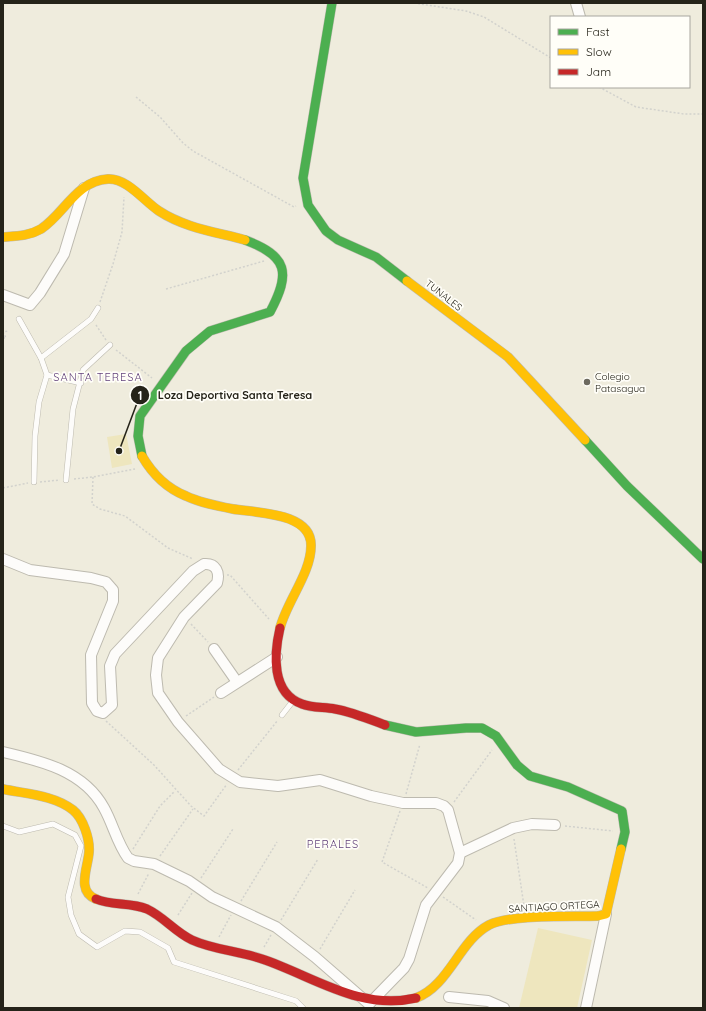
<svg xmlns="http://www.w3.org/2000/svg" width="706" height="1011" viewBox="0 0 706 1011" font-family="Quicksand,sans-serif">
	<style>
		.green { fill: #eee6be }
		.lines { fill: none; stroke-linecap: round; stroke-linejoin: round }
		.lane-casing { stroke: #bdbaaf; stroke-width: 6 }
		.street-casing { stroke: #bdbaaf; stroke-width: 12 }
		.fast-casing { stroke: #bdbaaf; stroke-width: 10 }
		.slow-casing { stroke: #bdbaaf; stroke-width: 10 }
		.jam-casing { stroke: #bdbaaf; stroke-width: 10 }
		.path { stroke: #d2d2cd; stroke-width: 1.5; stroke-dasharray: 2 2; stroke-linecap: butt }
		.lane { stroke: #fdfcfa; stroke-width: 5 }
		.street { stroke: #fdfcfa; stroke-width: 10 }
		.fast { stroke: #4caf50; stroke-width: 9 }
		.slow { stroke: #ffc107; stroke-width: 9 }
		.jam { stroke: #c62828; stroke-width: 9 }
		.poi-dot { fill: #6c695e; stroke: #fffef8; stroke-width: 1.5 }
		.labels { text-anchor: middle; stroke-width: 3.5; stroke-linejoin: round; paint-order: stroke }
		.street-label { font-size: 10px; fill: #252319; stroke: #fffef8 }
		.poi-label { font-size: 10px; fill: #252319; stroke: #fffef8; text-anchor: start }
		.neighbourhood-label { font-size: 11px; letter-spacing: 1px; fill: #603f79; stroke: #fffef8 }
		.leader { fill: none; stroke: #252319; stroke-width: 1.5 }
		.callout-dot { fill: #252319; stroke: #fffef8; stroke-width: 1.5 }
		.mark-label { font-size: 12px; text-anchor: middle; font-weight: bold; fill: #fff }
		.callout-label { font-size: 11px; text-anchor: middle; font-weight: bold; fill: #252319; stroke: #fffef8; stroke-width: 3.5; stroke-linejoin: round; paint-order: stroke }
	</style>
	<rect width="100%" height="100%" fill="#efecdd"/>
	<g class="green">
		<polygon points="126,434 132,464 112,468 107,437"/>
		<polygon points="538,928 592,940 577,1008 519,1008"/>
	</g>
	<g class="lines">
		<g class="lane-casing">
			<g id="lane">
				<polyline points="19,319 41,358 47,375 39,402 35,436 34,482"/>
				<polyline points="41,358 91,319 98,308"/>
				<polyline points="47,375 81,383"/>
				<polyline points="66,480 73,409 83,370 110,345"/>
				<polyline points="282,715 293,701"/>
				<polyline points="3,826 19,832 53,824 75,835 81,846 68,897 71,915 79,934 97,947 125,931 140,932 168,948 174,962 296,1001 303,1008"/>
			</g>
		</g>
		<g class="street-casing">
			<g id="street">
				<polyline points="576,3 580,17"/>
				<polyline points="3,295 30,305 40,293 64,254 84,188"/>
				<path d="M 3,559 L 30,570 L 91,578 L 106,582 L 113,590 L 113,601 L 91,655 L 92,703 L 97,711 L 103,713 L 112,705 L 110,666 L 115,654 L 193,571 L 204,564 C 216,563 220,572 217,583 L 184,617 L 158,658 L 156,675 L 158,693 L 178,722 L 219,769 L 240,782 L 278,786 L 320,780 L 371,796 L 403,803 L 436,803 L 444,806 L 448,810 L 460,853 L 458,863 L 426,905 L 409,959 L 404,968 L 369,1004 L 315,957 L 276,927 L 212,897 L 189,881 L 154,864 L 134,861 L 128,858 C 117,843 113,824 104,808 C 84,771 42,761 3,752"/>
				<polyline points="214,649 237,682"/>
				<polyline points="221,693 277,657"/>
				<polyline points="460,853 513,828 532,824 555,825"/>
				<polyline points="449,997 488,1001 504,1008"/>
				<polyline points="586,1008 606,914"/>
			</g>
		</g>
		<g class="fast-casing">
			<g id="fast">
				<polyline points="332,3 303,178 308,205 326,231 338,240 376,257 407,281"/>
				<polyline points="585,440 627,486 703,559"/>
				<path d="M 142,456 L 138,436 L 140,416 L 186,351 L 210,331 L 270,312 C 291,273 288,256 245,240"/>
				<polyline points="385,725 416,732 466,728 482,728 496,736 517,765 530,776 568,787 622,811 625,832 621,849"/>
			</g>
		</g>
		<g class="slow-casing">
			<g id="slow">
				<path d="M 3,237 C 17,236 29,236 41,229 C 65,213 76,181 108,179 C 127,178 144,201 159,211 C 185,228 216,232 245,240"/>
				<polyline points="407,281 508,357 585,440"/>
				<path d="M 142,456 C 153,475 166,488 186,496 C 201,503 217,506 233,509 C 256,513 312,512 311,546 C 311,573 287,601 280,628"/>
				<path d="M 3,789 C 26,794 54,795 73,810 C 83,818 90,839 89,852 C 88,868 76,891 96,899"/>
				<path d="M 416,998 C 449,986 459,941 489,925 C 511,914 571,917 598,916 L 606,914 L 621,849"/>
			</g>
		</g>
		<g class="jam-casing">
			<g id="jam">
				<path d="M 280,628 C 274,654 271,693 302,704 C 312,708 324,707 335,709 C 352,712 369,719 385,725"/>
				<path d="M 96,899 C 112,906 130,902 147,909 C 164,917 175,932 192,940 C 214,950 239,951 262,959 C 313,976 359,1011 416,998"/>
			</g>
		</g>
		<g class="path">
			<polyline points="414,3 466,11 484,17 551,58"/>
			<polyline points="599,87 636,107 684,114 703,114"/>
			<polyline points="136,97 160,117 183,143 193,151 294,207 296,206"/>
			<polyline points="166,289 264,261"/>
			<polyline points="100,302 113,264 122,232 124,197"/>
			<polyline points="96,325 106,340"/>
			<polyline points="3,338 6,338 3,332 8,331"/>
			<polyline points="116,350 152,378"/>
			<polyline points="93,477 92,504 100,509 125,516 168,548 193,559"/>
			<polyline points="74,479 93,477 135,469"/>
			<polyline points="40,482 60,480"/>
			<polyline points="3,488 28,483"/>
			<polyline points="227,575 230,575 269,619"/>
			<polyline points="191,624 208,642"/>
			<polyline points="186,716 214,697"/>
			<polyline points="106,721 154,765 191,806 204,816 227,784"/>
			<polyline points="238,770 278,720"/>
			<polyline points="406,794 420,744"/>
			<polyline points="454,802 492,750"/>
			<polyline points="400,811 382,862 428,888"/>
			<polyline points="565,826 613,831"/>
			<polyline points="514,839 524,906"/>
			<polyline points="133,849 160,806 175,791"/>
			<polyline points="160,856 193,809"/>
			<polyline points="201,878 233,829"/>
			<polyline points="138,894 149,873"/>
			<polyline points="443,897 476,920"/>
			<polyline points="241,901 277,842"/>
			<polyline points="178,915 192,893"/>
			<polyline points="281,920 318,859"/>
			<polyline points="219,937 231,915"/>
			<polyline points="264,947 271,935"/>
			<polyline points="320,949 355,890"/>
		</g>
		<use href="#lane" class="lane"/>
		<use href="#street" class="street"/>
		<use href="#fast" class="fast"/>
		<use href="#slow" class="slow"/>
		<use href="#jam" class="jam"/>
	</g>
	<circle class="poi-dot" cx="587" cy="382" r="4"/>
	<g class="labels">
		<g class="street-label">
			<text transform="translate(444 295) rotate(38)" y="4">TUNALES</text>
			<text transform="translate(554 906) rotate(-3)" y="4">SANTIAGO ORTEGA</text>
		</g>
		<g class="poi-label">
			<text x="595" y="380">Colegio<tspan x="595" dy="12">Patasagua</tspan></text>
		</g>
		<g class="neighbourhood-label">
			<text x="98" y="381">SANTA TERESA</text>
			<text x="333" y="848">PERALES</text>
		</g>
	</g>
	<path class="leader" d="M119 451L140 395"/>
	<g class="callout-dot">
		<circle cx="119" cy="451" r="4"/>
		<circle cx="140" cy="395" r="10"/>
	</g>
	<g class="mark-label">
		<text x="140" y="400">1</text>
	</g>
	<g class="callout-label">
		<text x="235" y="399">Loza Deportiva Santa Teresa</text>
	</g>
	<rect width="706" height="1011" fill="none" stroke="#252319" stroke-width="8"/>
	<rect x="550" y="16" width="140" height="72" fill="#fffef8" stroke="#a8a69f"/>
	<rect x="558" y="29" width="20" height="6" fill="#4caf50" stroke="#a8a69f"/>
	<text x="586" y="36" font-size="12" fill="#252319">Fast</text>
	<rect x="558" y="49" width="20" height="6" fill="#ffc107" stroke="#a8a69f"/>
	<text x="586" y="56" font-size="12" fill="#252319">Slow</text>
	<rect x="558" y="69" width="20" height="6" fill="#c62828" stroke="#a8a69f"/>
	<text x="586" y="76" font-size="12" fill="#252319">Jam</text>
</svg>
